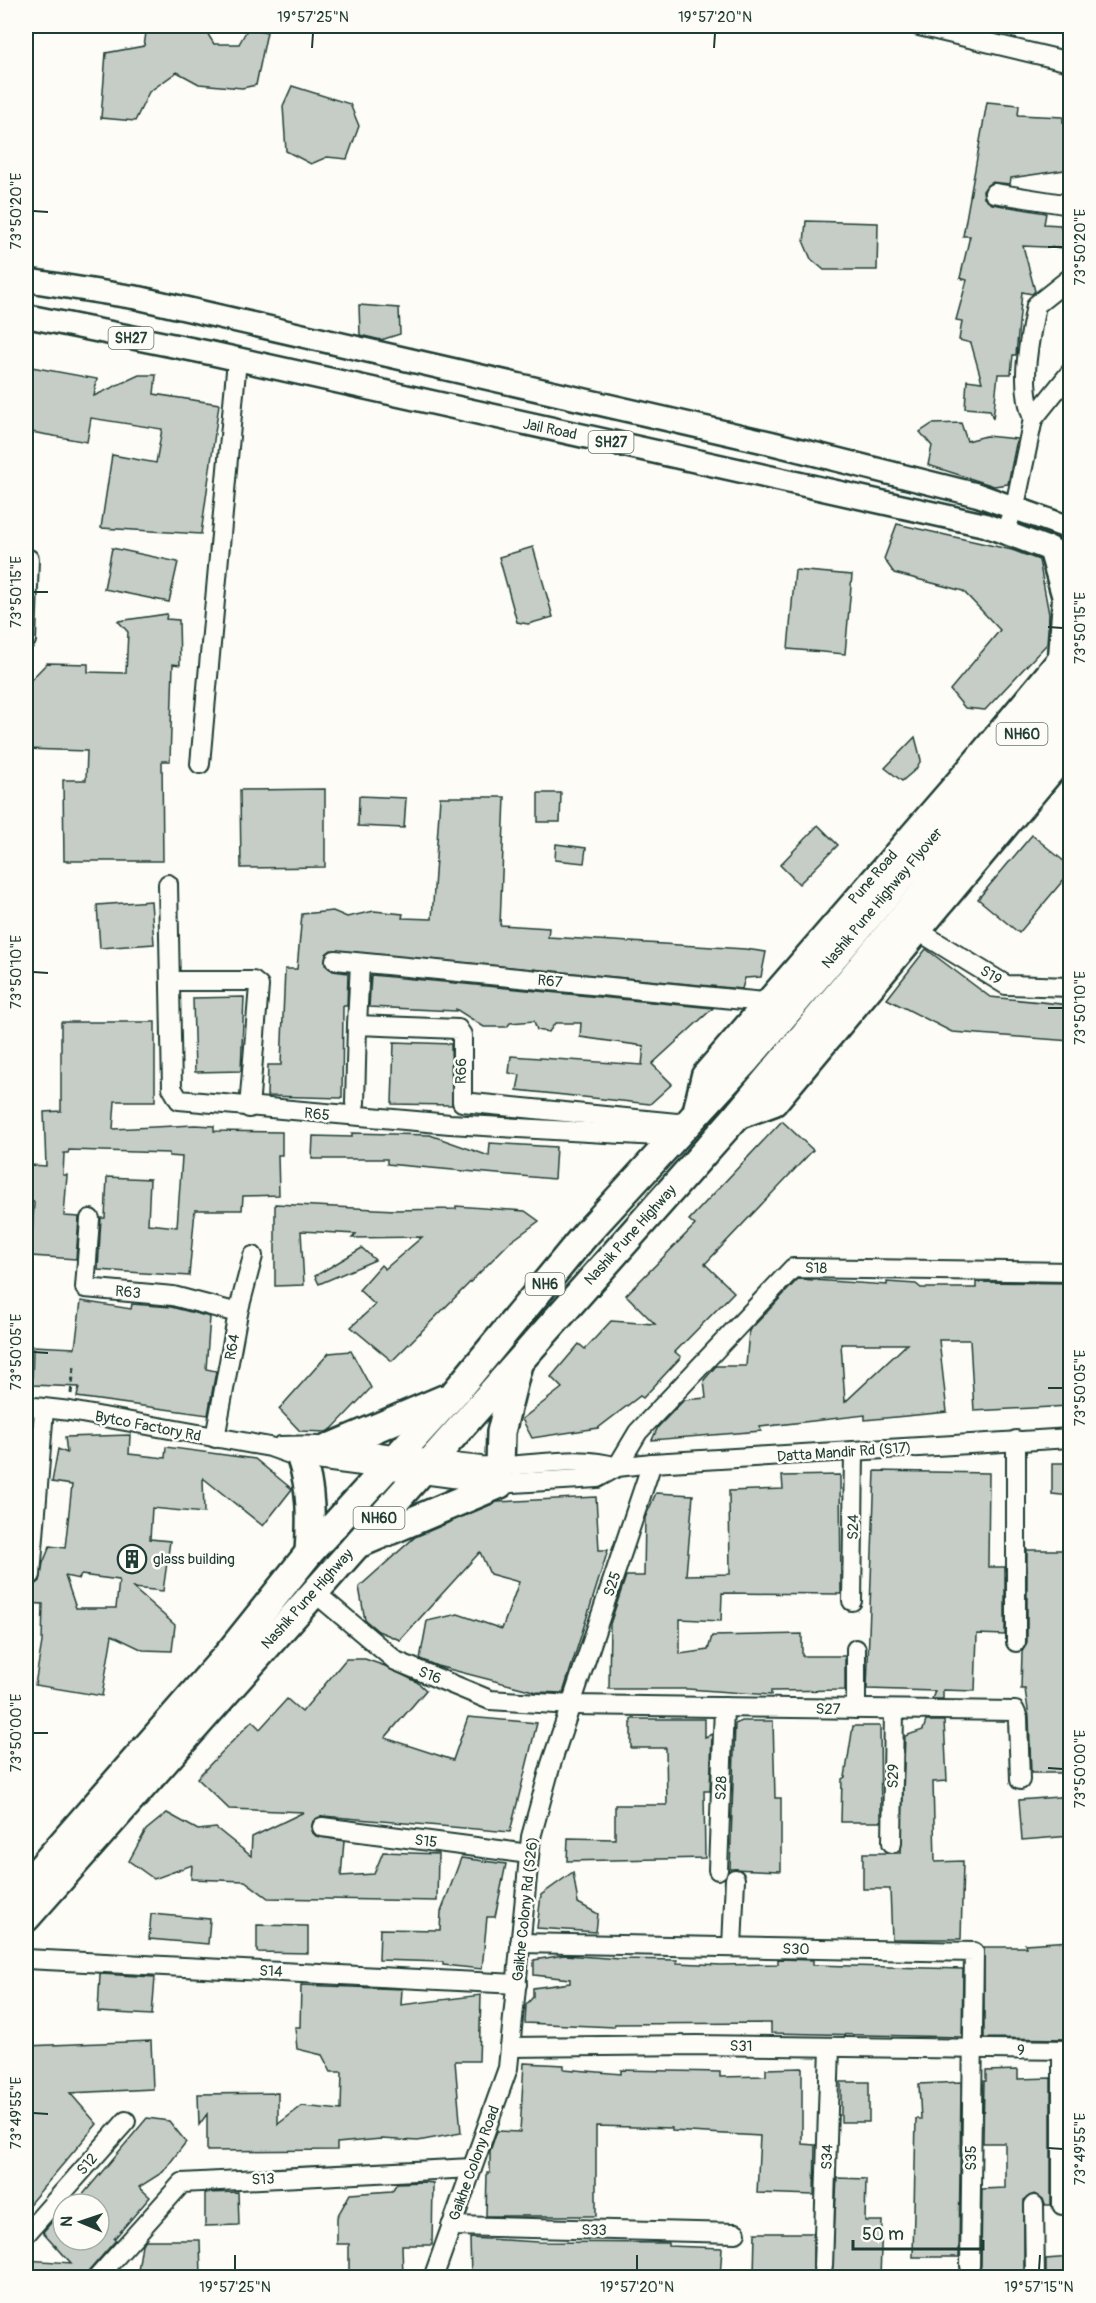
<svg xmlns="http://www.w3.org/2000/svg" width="1096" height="2303" viewBox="0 0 1096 2303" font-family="Pangolin,sans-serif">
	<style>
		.building { fill: #c6cdc7; stroke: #1f3d34; stroke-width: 1.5; fill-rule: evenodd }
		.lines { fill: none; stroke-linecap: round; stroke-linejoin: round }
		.minor-casing { stroke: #1f3d34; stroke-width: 22 }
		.major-casing { stroke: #1f3d34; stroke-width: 27 }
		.highway-casing { stroke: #1f3d34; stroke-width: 32 }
		.path { stroke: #1f3d34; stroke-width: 3; stroke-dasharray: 6 4.5; stroke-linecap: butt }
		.minor { stroke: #fdfcf7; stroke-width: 18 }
		.major { stroke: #fdfcf7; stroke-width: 22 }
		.highway { stroke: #fdfcf7; stroke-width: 27 }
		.ticks { fill: none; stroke: #1f3d34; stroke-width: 2 }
		.labels { text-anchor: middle; stroke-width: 5; stroke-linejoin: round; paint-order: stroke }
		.shield { fill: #fdfcf7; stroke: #62766e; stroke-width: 1.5 }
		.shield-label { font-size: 14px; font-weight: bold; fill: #1f3d34 }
		.street-label { font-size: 15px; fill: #1f3d34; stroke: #fdfcf7 }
		.poi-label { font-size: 15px; fill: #1f3d34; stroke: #fdfcf7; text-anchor: start }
		.neatline { fill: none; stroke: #1f3d34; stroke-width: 2 }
		.ticks-label { font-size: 15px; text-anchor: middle; fill: #1f3d34 }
	</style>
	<rect width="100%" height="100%" fill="#fdfcf7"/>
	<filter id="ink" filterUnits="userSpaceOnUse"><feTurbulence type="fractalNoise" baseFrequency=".0167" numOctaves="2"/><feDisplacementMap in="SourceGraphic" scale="12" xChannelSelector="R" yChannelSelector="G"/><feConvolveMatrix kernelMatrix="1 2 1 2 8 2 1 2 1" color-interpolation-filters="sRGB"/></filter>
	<g filter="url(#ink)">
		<g class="building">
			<polygon points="147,26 204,28 214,44 239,44 248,28 267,32 256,85 242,88 199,84 177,72 149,92 135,121 101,118 106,53 144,46"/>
			<polygon points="292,86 350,104 359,126 347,159 327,157 311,164 286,151 283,106"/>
			<polygon points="987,102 1019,105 1018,115 1063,117 1063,122 1071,123 1071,169 1011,178 1010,184 991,182 983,191 984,198 992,204 1046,213 1044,224 1060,225 1067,248 1023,246 1035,291 1032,294 1022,292 1016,355 1013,355 1011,374 998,374 993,419 990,410 965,408 967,380 982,382 971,343 959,340 962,321 956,320 967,280 960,278 970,236 963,236"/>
			<polygon points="806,221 878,223 877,270 824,270 811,259 804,243"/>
			<polygon points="359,305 399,308 400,334 381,340 360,335"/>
			<polygon points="26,366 97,379 94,396 139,375 156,375 154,394 219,404 201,534 101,528 112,455 156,463 162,429 91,418 87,442 26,431"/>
			<polygon points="961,423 967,441 986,436 1017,439 1008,484 994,486 928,465 932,446 920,432 932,424"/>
			<polygon points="897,524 1012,550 1039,560 1049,614 1047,644 985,710 965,708 950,690 1000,630 963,591 894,573 884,559"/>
			<polygon points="533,547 553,617 528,624 517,622 499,557"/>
			<polygon points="112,548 178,562 169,602 104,589"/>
			<polygon points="795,570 852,575 845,654 788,649"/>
			<polygon points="167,614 166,619 179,620 180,665 173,664 170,761 162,761 163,861 64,861 63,780 86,780 87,751 26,749 26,685 47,663 88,664 88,672 126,673 128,632 118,621"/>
			<polygon points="915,737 921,760 916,769 902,781 885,768"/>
			<polygon points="325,789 325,867 241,868 240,790"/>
			<polygon points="538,793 561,793 560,822 538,822"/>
			<polygon points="359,796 406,798 404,828 358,826"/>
			<polygon points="440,797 505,797 500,925 549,928 548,937 745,949 766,952 761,977 745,978 742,989 331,950 326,954 325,965 333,971 348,973 347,1006 343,1006 342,1098 267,1096 268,1065 281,1065 285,969 297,969 302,914 333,911 347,917 374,911 403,914 402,918 432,919"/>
			<polygon points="818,825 838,845 799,884 780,865"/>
			<polygon points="1032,835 1071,867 1071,871 1019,933 978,899"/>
			<polygon points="556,844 586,848 584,863 555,860"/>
			<polygon points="151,901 154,944 100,948 97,905"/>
			<polygon points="926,949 990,997 1071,1005 1071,1041 952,1032 887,999"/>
			<polygon points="371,975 713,1008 652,1064 672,1084 650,1104 517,1090 520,1075 509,1073 511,1056 642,1065 644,1046 580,1037 581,1023 555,1023 549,1032 537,1030 534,1021 510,1023 507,1027 484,1027 456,1009 456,1011 369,1007"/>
			<polygon points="244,997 241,1071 195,1072 193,998"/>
			<polygon points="61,1022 155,1022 155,1101 115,1101 113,1129 195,1125 214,1126 214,1131 282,1132 282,1155 278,1155 279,1195 243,1196 242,1210 195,1210 189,1276 98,1270 101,1218 105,1218 107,1177 150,1179 148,1224 177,1227 182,1157 169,1156 169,1153 69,1150 68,1153 64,1153 63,1175 67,1175 64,1216 79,1217 76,1259 31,1256 34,1202 27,1201 30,1165 46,1166 44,1112 61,1111"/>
			<polygon points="394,1042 451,1044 452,1105 392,1104"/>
			<polygon points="782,1121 813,1150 705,1264 734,1292 675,1352 681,1357 643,1398 640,1396 598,1428 532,1438 522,1419 562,1388 551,1377 579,1344 585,1349 611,1321 655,1324 626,1295 695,1225 689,1220"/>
			<polygon points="352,1133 430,1135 489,1156 490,1143 556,1147 554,1179 387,1164 387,1159 312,1159 313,1136 352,1137"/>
			<polygon points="275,1204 395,1210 456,1209 456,1206 525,1211 539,1221 509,1243 392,1361 351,1327 375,1305 359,1290 381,1265 385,1269 422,1237 352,1238 356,1234 301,1231 304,1285 275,1286"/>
			<polygon points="362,1248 375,1260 319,1284 315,1276"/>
			<path d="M 798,1279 L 887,1285 L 887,1282 L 916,1284 L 921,1288 L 976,1288 L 976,1282 L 1071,1283 L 1071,1343 L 1066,1343 L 1069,1406 L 974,1411 L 970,1340 L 939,1340 L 947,1412 L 865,1420 L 865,1415 L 760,1427 L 761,1431 L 652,1440 L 658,1427 L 684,1400 L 706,1398 L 704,1380 L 716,1366 L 746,1366 L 749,1331 ZM 841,1344 L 907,1344 L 845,1402 Z"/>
			<polygon points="81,1301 131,1309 132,1304 171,1307 210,1317 206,1369 216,1371 208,1415 77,1397 79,1387 32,1385 33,1346 75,1348"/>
			<polygon points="351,1351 371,1388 332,1429 326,1432 300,1431 279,1409 329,1353"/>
			<path d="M 130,1435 L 129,1454 L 165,1458 L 166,1447 L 255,1459 L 292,1489 L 263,1526 L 203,1478 L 204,1513 L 152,1508 L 150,1539 L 170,1541 L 163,1591 L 133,1588 L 175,1625 L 172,1651 L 143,1650 L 112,1635 L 102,1696 L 35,1685 L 42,1642 L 43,1604 L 26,1603 L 34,1586 L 40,1581 L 43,1563 L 50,1546 L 65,1548 L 72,1485 L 52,1482 L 58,1449 L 67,1453 L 65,1437 ZM 81,1575 L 119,1580 L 116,1608 L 76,1608 L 65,1576 L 79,1579 Z"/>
			<polygon points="1052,1463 1071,1463 1071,1496 1052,1494"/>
			<polygon points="875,1471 989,1473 988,1567 1005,1567 1005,1635 977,1634 975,1691 943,1690 943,1699 932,1699 935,1691 867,1689"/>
			<polygon points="840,1475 841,1594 722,1593 721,1621 680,1619 680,1654 708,1650 712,1636 802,1634 802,1656 845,1656 845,1690 771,1691 771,1695 688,1689 609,1689 610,1624 626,1576 644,1576 645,1518 656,1493 693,1495 686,1575 730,1574 729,1491 783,1489 782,1476"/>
			<polygon points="596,1497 599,1550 608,1550 563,1693 537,1692 437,1666 420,1659 427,1621 458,1614 502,1629 519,1582 490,1574 480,1552 400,1640 378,1631 365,1620 359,1587 415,1537 497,1502"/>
			<polygon points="1027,1550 1071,1550 1071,1773 1031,1773 1029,1717 1025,1689 1021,1689 1022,1652 1027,1642"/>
			<polygon points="346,1659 365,1659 385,1666 417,1682 426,1690 385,1738 453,1760 468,1717 537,1723 510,1832 323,1816 313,1821 311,1831 316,1836 344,1841 341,1876 374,1874 383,1852 438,1854 437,1901 268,1898 245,1881 191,1879 192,1865 154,1879 129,1861 146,1830 167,1813 198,1830 216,1828 251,1856 252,1837 304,1812 229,1809 197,1778 252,1721 260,1729 287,1699 302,1712"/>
			<polygon points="631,1719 705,1719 705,1737 712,1734 710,1791 704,1791 705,1858 567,1861 568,1838 615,1839 615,1805 667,1805 666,1748 631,1748"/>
			<polygon points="742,1721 773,1721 775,1798 781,1798 781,1871 730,1869 735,1724"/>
			<polygon points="926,1721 944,1721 947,1781 933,1782 935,1862 963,1861 961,1939 892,1939 890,1889 863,1889 863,1853 901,1853 905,1736 923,1730"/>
			<polygon points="853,1726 880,1726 881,1822 841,1822 842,1779 845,1777"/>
			<polygon points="1071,1796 1071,1836 1022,1840 1019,1800"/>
			<polygon points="461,1858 506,1864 495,1917 487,1917 482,1969 443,1965 443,1962 379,1960 380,1929 440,1930 441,1912"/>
			<polygon points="573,1872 578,1903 598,1914 596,1932 537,1928 541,1895"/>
			<polygon points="151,1914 210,1919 208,1944 149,1939"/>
			<polygon points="257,1925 308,1926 308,1953 257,1952"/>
			<polygon points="1071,1941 1071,2039 984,2038 984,1947 1026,1947 1025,1944"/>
			<polygon points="564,1955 620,1959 677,1960 677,1963 721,1965 778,1964 778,1959 813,1960 813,1965 963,1969 962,2037 771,2033 771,2023 615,2024 614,2027 525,2023 526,2005 533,1997 533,1988 570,1983 570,1979 534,1975 534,1960"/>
			<polygon points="100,1974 155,1977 152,2015 98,2012"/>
			<polygon points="301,1985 402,1989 401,2005 481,1995 479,2061 455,2061 461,2133 418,2141 381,2139 337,2143 337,2150 207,2151 207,2114 199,2125 198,2094 278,2093 278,2124 302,2106 341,2110 342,2072 331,2072 322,2055 297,2049 295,2027 300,2027"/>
			<polygon points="151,2041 153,2089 70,2093 97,2124 26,2208 26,2046"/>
			<polygon points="524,2063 564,2065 564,2069 621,2074 621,2070 720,2072 720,2077 766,2076 766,2069 802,2068 802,2144 815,2145 814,2195 757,2193 760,2136 672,2131 672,2128 596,2126 596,2216 486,2216 487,2173 490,2173 490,2151 497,2131 520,2132"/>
			<polygon points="1018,2070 1018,2079 1051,2078 1051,2205 1045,2205 1043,2199 1034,2194 1024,2200 1024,2277 978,2277 981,2266 982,2189 1005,2188 1005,2143 983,2143 984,2081 986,2081 986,2071"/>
			<rect x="841" y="2082" width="28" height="40"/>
			<polygon points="961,2082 959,2257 913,2257 916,2119 921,2119 919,2084"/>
			<polygon points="147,2118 169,2121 186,2142 163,2172 139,2187 150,2197 114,2239 116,2240 89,2271 86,2277 26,2277 26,2260 71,2263 43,2232 63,2209 63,2240 99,2240 99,2204 75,2204"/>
			<polygon points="837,2178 866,2179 865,2221 882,2221 880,2277 754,2277 755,2233 813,2233 813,2271 822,2277 832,2272"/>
			<polygon points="424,2182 433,2183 432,2245 402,2245 403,2277 349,2277 349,2244 337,2244 337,2217 350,2194 392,2191 397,2183"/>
			<polygon points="238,2192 239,2225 205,2226 205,2193"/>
			<polygon points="470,2238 538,2242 668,2243 668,2246 722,2248 720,2277 471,2277"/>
			<polygon points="146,2240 200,2240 201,2277 137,2277 142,2244"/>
			<polygon points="1071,2257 1071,2277 1046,2277 1046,2259"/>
		</g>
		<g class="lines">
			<g class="minor-casing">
				<g id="minor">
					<polyline points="919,26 1070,62"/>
					<polyline points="994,193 1070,205"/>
					<path d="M 1033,419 C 1019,382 1029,343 1036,305 L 1070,278"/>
					<polyline points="1005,531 1015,506 1033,419 1070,373"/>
					<polyline points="26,559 29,559 26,640"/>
					<polyline points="200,764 237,360"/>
					<polyline points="168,884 172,1088 179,1100 450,1124 675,1137"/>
					<polyline points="920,932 1006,985 1070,987"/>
					<polyline points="335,960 764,1002"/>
					<polyline points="170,981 253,981 259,986 249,1108"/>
					<polyline points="357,1025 360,963"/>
					<polyline points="355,1103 357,1025 458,1029 462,1035 462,1102 687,1124"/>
					<polyline points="90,1219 85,1288 173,1296 238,1313"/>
					<polyline points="26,1406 70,1411 270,1447 301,1458 498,1484 597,1478 617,1467 652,1463 1070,1438"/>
					<polyline points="215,1438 238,1313 253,1256"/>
					<path d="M 281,1446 C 348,1442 415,1460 481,1466 C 526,1469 574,1453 617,1467"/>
					<polyline points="617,1467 638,1432 793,1268 1070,1272"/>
					<polyline points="26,1574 31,1575 44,1409"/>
					<polyline points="313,1591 396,1661 490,1700 572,1705 1015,1711 1018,1718 1020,1780"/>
					<polyline points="852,1601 854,1453"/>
					<polyline points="1016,1642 1016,1440"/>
					<polyline points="856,1649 856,1709"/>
					<polyline points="322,1827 529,1854"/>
					<polyline points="892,1843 894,1710"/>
					<polyline points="718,1870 724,1707"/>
					<polyline points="520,1943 974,1952 970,2266"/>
					<polyline points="732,1947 735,1879"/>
					<polyline points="26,1959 517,1984"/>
					<polyline points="510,2047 696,2045 1070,2050"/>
					<polyline points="1034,2205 1035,2278"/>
					<polyline points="1062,2205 1062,2050"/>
					<polyline points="451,2226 736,2233"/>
					<polyline points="26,2234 126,2121"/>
					<polyline points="823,2266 830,2047"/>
					<polyline points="97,2278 182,2183 472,2168"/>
					<polyline points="433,2278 508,2068 531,1837 551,1764 652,1463"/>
				</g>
			</g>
			<g class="major-casing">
				<g id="major">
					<polyline points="26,280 139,298 771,443 978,495 1070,528"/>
					<polyline points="26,316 210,353 985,525 1070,557"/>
					<polyline points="1050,548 1064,598 1060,658"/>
					<polyline points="693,1117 703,1075 966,771 1070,646"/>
					<polyline points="734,1119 775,1104 1070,751"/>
				</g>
			</g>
			<g class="highway-casing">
				<g id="highway">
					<polyline points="329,1448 444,1399"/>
					<path d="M 301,1458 C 312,1490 311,1519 309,1553"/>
					<polyline points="500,1466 501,1432 518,1364"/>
					<polyline points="363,1542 500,1484"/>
					<polyline points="26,1885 229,1653 309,1553 453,1395 585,1235 747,1059 1070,679"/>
					<polyline points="26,1918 734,1119 1070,717"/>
				</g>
			</g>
			<polyline class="path" points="71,1394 74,1367"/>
			<use href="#minor" class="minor"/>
			<use href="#major" class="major"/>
			<use href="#highway" class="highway"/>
		</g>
	</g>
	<path class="ticks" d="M 312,48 L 313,33M 714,48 L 715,33M 33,211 L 48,212M 1048,247 L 1063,247M 33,592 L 48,592M 1048,627 L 1063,628M 33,972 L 48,973M 1048,1008 L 1063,1008M 33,1352 L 48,1353M 1048,1388 L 1063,1388M 33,1733 L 48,1733M 1048,1768 L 1063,1769M 33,2113 L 48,2114M 1048,2148 L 1063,2149M 235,2270 L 235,2255M 637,2270 L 637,2255M 1039,2270 L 1040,2255"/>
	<defs>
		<g id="building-ring" transform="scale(1.5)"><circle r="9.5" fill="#fdfcf7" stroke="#1f3d34" stroke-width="1.5"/><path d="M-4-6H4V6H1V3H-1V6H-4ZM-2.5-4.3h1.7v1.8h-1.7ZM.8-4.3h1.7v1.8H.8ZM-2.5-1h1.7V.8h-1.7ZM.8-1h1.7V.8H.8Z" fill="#1f3d34"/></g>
	</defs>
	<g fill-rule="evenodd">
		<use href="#building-ring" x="132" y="1559"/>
	</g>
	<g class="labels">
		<g class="shield">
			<rect x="108.5" y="327" width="45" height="22" rx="4.5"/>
			<rect x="588.5" y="431" width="45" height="22" rx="4.5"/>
			<rect x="996.5" y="723" width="51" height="22" rx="4.5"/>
			<rect x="525.5" y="1273" width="39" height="22" rx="4.5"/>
			<rect x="353.5" y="1507" width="51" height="22" rx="4.5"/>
		</g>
		<g class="shield-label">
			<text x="131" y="343">SH27</text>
			<text x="611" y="447">SH27</text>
			<text x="1022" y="739">NH60</text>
			<text x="545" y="1289">NH6</text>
			<text x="379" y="1523">NH60</text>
		</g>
		<g class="street-label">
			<text transform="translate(550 429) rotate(12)" y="5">Jail Road</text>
			<text transform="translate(873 877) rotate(-49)" y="5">Pune Road</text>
			<text transform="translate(882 898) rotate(-50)" y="5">Nashik Pune Highway Flyover</text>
			<text transform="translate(991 975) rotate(32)" y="5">S19</text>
			<text transform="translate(550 981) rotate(6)" y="5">R67</text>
			<text transform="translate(461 1071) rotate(-89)" y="5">R66</text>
			<text transform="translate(317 1114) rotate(5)" y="5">R65</text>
			<text transform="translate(630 1235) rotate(-48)" y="5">Nashik Pune Highway</text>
			<text transform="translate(816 1268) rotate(1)" y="5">S18</text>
			<text transform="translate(128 1292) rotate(5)" y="5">R63</text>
			<text transform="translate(232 1347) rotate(-80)" y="5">R64</text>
			<text transform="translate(148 1426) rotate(11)" y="5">Bytco Factory Rd</text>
			<text transform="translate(844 1452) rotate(-4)" y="5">Datta Mandir Rd (S17)</text>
			<text transform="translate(853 1527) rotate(-89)" y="5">S24</text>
			<text transform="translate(612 1584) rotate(-72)" y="5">S25</text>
			<text transform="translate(307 1599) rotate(-48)" y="5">Nashik Pune Highway</text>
			<text transform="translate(430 1675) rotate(22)" y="5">S16</text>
			<text transform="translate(828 1709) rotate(1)" y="5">S27</text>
			<text transform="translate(893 1776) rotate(-89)" y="5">S29</text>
			<text transform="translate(721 1788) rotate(-88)" y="5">S28</text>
			<text transform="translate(426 1841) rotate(7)" y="5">S15</text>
			<text transform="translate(525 1909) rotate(-84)" y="5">Gaikhe Colony Rd (S26)</text>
			<text transform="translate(796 1949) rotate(1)" y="5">S30</text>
			<text transform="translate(271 1971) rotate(3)" y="5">S14</text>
			<text transform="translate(741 2046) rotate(1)" y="5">S31</text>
			<text transform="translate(1021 2050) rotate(1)" y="5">9</text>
			<text transform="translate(827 2157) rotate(-88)" y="5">S34</text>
			<text transform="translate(971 2158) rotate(-90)" y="5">S35</text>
			<text transform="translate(474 2163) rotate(-70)" y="5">Gaikhe Colony Road</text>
			<text transform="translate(87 2164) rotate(-49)" y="5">S12</text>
			<text transform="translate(263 2179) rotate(-3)" y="5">S13</text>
			<text transform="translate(594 2230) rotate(1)" y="5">S33</text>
		</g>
		<g class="poi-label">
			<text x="153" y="1564">glass building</text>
		</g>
	</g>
	<rect width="1096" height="2303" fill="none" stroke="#fdfcf7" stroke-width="66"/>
	<g transform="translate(81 2222) rotate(272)"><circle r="28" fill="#fdfcf7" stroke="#a4b0a9" stroke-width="1.5"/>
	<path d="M0-4.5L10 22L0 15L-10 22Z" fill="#1f3d34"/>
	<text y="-9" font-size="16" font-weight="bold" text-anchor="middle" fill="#1f3d34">N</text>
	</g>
	<path d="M853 2240v9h130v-9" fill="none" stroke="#1f3d34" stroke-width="3"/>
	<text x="862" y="2240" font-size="18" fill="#1f3d34" stroke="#fdfcf7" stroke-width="4.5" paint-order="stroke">50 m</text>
	<rect x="33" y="33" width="1030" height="2237" class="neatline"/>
	<g class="ticks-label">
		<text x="313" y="22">19°57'25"N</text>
		<text x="715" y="22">19°57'20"N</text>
		<text transform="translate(16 211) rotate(-90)" y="5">73°50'20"E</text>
		<text transform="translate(1080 247) rotate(-90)" y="5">73°50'20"E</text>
		<text transform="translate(16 592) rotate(-90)" y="5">73°50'15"E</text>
		<text transform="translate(1080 628) rotate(-90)" y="5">73°50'15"E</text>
		<text transform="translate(16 972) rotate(-90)" y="5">73°50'10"E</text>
		<text transform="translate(1080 1008) rotate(-90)" y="5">73°50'10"E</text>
		<text transform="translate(16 1352) rotate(-90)" y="5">73°50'05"E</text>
		<text transform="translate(1080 1388) rotate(-90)" y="5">73°50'05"E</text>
		<text transform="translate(16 1733) rotate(-90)" y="5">73°50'00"E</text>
		<text transform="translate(1080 1769) rotate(-90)" y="5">73°50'00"E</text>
		<text transform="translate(16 2113) rotate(-90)" y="5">73°49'55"E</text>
		<text transform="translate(1080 2149) rotate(-90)" y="5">73°49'55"E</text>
		<text x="235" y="2292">19°57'25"N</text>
		<text x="637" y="2292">19°57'20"N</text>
		<text x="1039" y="2292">19°57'15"N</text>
	</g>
</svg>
